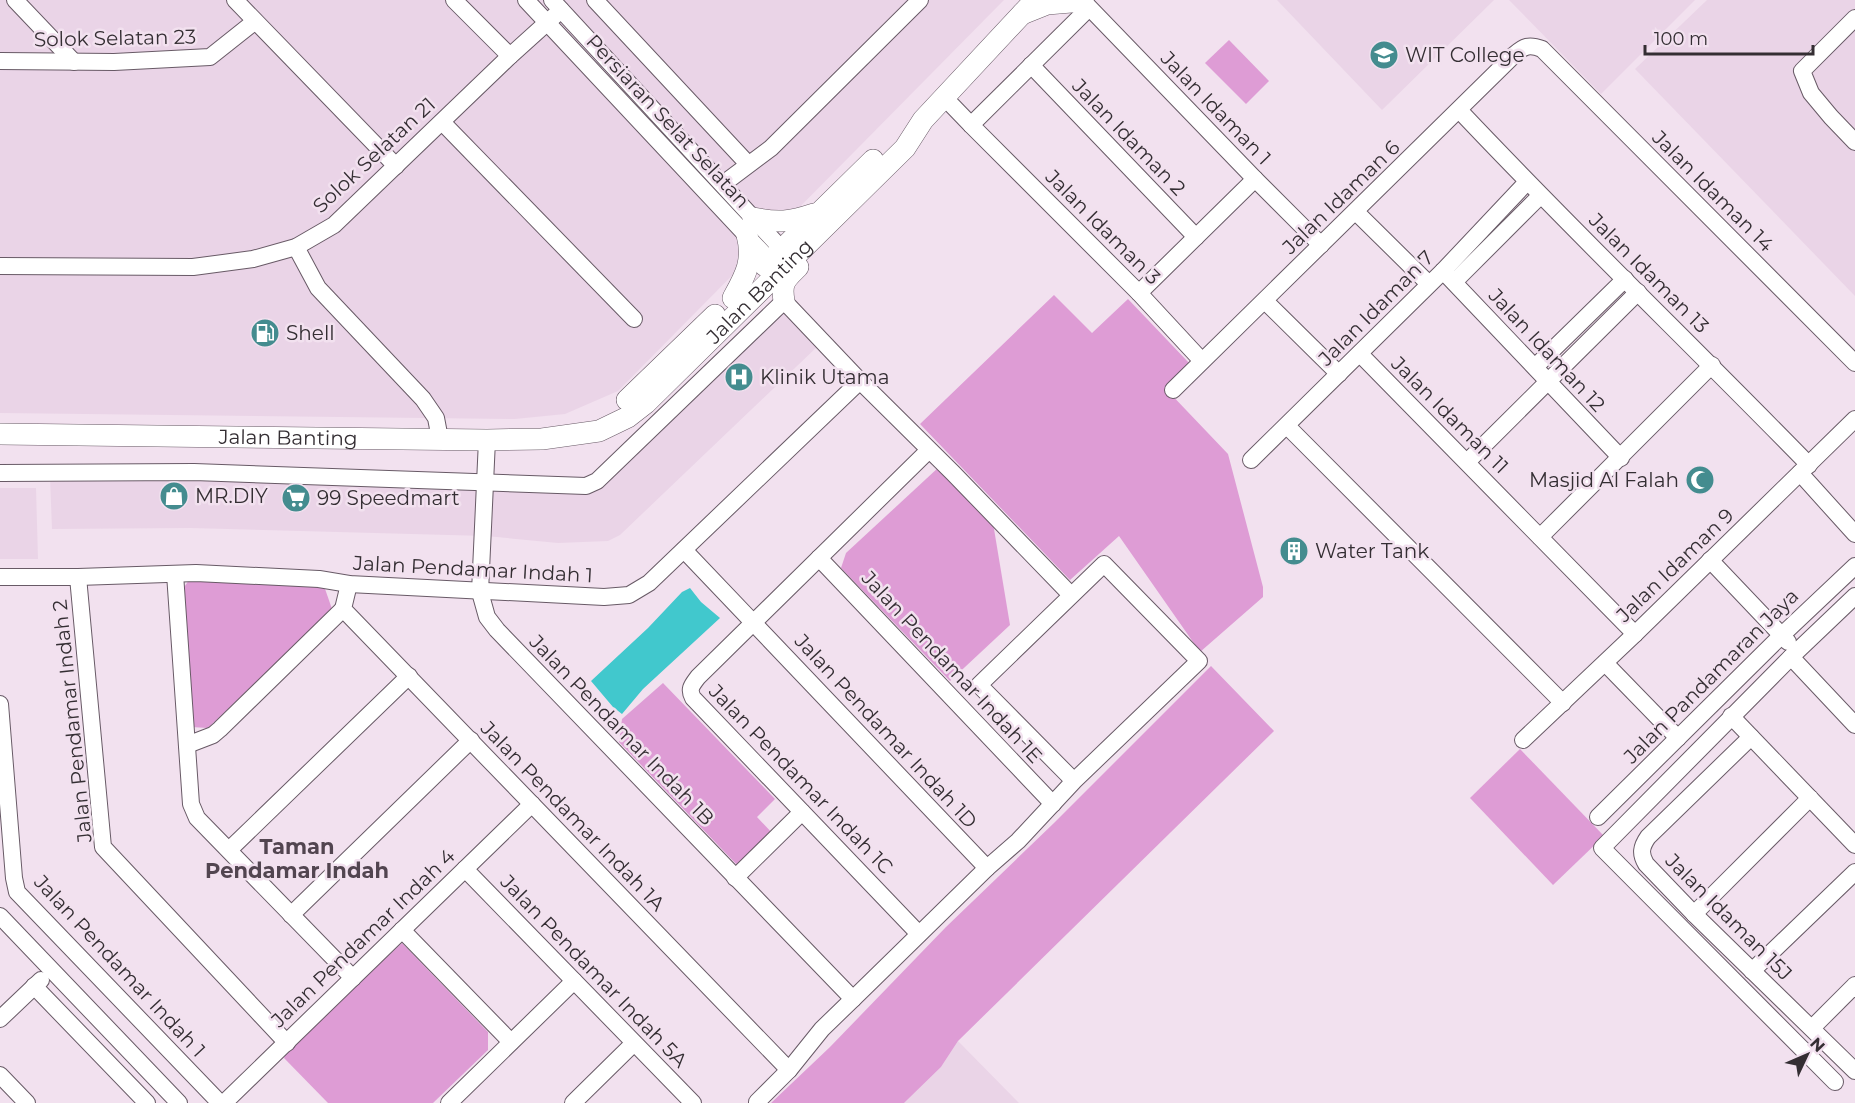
<svg xmlns="http://www.w3.org/2000/svg" width="1855" height="1103" viewBox="0 0 1855 1103" font-family="Montserrat,sans-serif">
	<style>
		.built { fill: #ead4e7 }
		.green { fill: #de9cd5 }
		.water { fill: #41c8cd }
		.lines { fill: none; stroke-linecap: round; stroke-linejoin: round }
		.minor-casing { stroke: #685a66; stroke-width: 18 }
		.major-casing { stroke: #685a66; stroke-width: 22 }
		.minor { stroke: #fff; stroke-width: 16 }
		.major { stroke: #fff; stroke-width: 21 }
		.labels { text-anchor: middle; stroke-width: 5; stroke-linejoin: round; paint-order: stroke }
		.street-label { font-size: 20px; fill: #342e33; stroke: #f2e1ef }
		.poi-label { font-size: 20px; fill: #342e33; stroke: #f2e1ef; text-anchor: start }
		.neighbourhood-label { font-size: 21px; font-weight: bold; fill: #524550; stroke: #f2e1ef }
	</style>
	<rect width="100%" height="100%" fill="#f2e1ef"/>
	<g class="built">
		<polygon points="0,0 1004,0 618,391 565,414 515,419 0,413"/>
		<polygon points="1277,0 1494,0 1382,110"/>
		<polygon points="1509,0 1695,0 1601,94"/>
		<polygon points="1707,0 1855,0 1855,296 1635,69"/>
		<polygon points="784,308 819,345 620,535 608,541 558,543 486,536 190,528 52,529 50,477 198,476 587,490"/>
		<polygon points="36,488 38,559 0,559 0,488"/>
		<polygon points="958,1041 1019,1103 904,1103 941,1067"/>
	</g>
	<g class="green">
		<polygon points="1229,40 1269,81 1246,104 1205,63"/>
		<polygon points="1054,295 1092,333 1128,299 1190,364 1166,389 1228,454 1263,587 1263,597 1200,652 1119,536 1070,580 920,424"/>
		<polygon points="939,467 993,523 1010,625 950,681 841,568 846,553"/>
		<polygon points="192,576 323,583 332,609 208,728 191,727 182,590"/>
		<polygon points="1211,666 1274,731 958,1041 941,1067 904,1103 771,1103 830,1047 946,927 1054,823"/>
		<polygon points="663,683 775,799 757,817 774,835 740,868 619,742 622,719"/>
		<polygon points="1520,749 1604,836 1553,885 1470,798"/>
		<polygon points="402,943 488,1032 488,1050 433,1103 328,1103 284,1058 289,1047"/>
	</g>
	<polygon class="water" points="690,588 701,602 720,618 643,689 622,714 613,707 591,681 648,628 682,592"/>
	<g class="lines">
		<g class="minor-casing">
			<g id="minor">
				<polyline points="15,0 74,62"/>
				<polyline points="235,0 396,166"/>
				<polyline points="454,0 510,56"/>
				<polyline points="526,0 777,268"/>
				<polyline points="552,0 789,257"/>
				<polyline points="595,0 748,164"/>
				<polyline points="1083,1 1255,179 1321,245"/>
				<polyline points="1089,8 971,125 1139,293 1202,361"/>
				<polyline points="1855,18 1802,71 1811,93 1831,117 1855,142"/>
				<polyline points="0,61 114,62 210,57 254,22"/>
				<polyline points="1031,65 1196,237"/>
				<polyline points="944,97 971,125"/>
				<path d="M 1459,110 C 1573,231 1693,346 1809,465"/>
				<polyline points="442,122 634,319"/>
				<polyline points="723,184 771,148 920,0"/>
				<polyline points="1356,212 1429,284"/>
				<polyline points="296,247 318,288 423,399 436,418 440,439"/>
				<polyline points="0,266 193,267 253,259 296,247 334,225 510,56 561,10"/>
				<polyline points="1443,271 1621,458"/>
				<polyline points="1454,282 1540,196"/>
				<polyline points="1139,293 1255,179"/>
				<polyline points="1265,301 1339,374"/>
				<polyline points="1360,354 1635,634"/>
				<polyline points="1535,367 1625,279"/>
				<path d="M 1173,390 L 1514,55 C 1524,46 1529,44 1542,49 L 1855,363"/>
				<polyline points="1287,426 1563,703"/>
				<polyline points="487,440 480,592 487,617 497,630 853,999"/>
				<polyline points="1251,460 1443,271 1527,182"/>
				<polyline points="1467,462 1638,292"/>
				<polyline points="0,473 194,472 586,486 597,481 784,301 860,381 953,473 1071,595"/>
				<polyline points="1800,473 1855,534"/>
				<polyline points="1540,537 1712,365"/>
				<polyline points="684,550 987,868"/>
				<polyline points="819,558 1053,804"/>
				<polyline points="1710,560 1788,642"/>
				<polyline points="175,574 191,804 197,818 353,978"/>
				<polyline points="0,577 78,577 196,573 319,579 349,584 604,597 629,595 649,583 860,381"/>
				<polyline points="78,577 103,847 287,1043"/>
				<polyline points="349,584 343,609 789,1070"/>
				<polyline points="1791,657 1855,725"/>
				<polyline points="1605,663 1678,738"/>
				<polyline points="0,704 14,878 17,892 220,1103"/>
				<polyline points="1731,716 1855,845"/>
				<path d="M 1751,737 L 1648,837 C 1641,847 1640,854 1646,864 L 1694,914 L 1855,1071"/>
				<polyline points="1523,740 1635,634 1855,419"/>
				<polyline points="187,745 213,735 220,729 343,609"/>
				<polyline points="1598,817 1782,635 1855,566"/>
				<polyline points="229,850 409,676"/>
				<polyline points="465,869 693,1103"/>
				<polyline points="735,878 802,812"/>
				<polyline points="1694,914 1810,798"/>
				<polyline points="291,915 471,740"/>
				<polyline points="0,916 179,1103"/>
				<polyline points="402,930 511,1042"/>
				<path d="M 919,934 L 693,698 C 688,689 692,685 698,677 L 929,450"/>
				<polyline points="1752,971 1855,872"/>
				<polyline points="34,986 147,1103"/>
				<polyline points="0,1019 41,980"/>
				<polyline points="1812,1028 1855,985"/>
				<polyline points="0,1075 27,1103"/>
				<polyline points="1835,1082 1602,848 1791,657 1855,596"/>
				<polyline points="757,1102 789,1070 822,1029 853,999 987,868 1018,841 1074,781 1199,661 1104,564 979,685 1074,781"/>
				<polyline points="224,1103 532,804"/>
				<polyline points="449,1103 574,981"/>
				<polyline points="573,1103 634,1043"/>
			</g>
		</g>
		<g class="major-casing">
			<g id="major">
				<polyline points="1022,14 1047,4 1083,1"/>
				<path d="M 753,218 C 778,223 790,222 814,214"/>
				<polyline points="765,266 873,160"/>
				<path d="M 733,298 C 745,276 754,261 747,235"/>
				<path d="M 784,301 C 781,282 785,280 798,267"/>
				<polyline points="627,400 715,315"/>
				<path id="s1" d="M 0,434 L 487,440 L 542,439 L 599,431 L 628,417 L 646,403 L 905,148 L 923,120 L 1035,0"/>
			</g>
		</g>
		<use href="#minor" class="minor"/>
		<use href="#major" class="major"/>
	</g>
	<defs>
		<g id="university-disc" transform="scale(1.5)"><circle r="9.5" fill="#448c8f" stroke="#f2e1ef"/><path d="M0-5L7-2L0 1L-7-2ZM-4 1L0 2.5L4 1V4Q0 6-4 4Z" fill="#fff"/></g>
		<g id="fuel-disc" transform="scale(1.5)"><circle r="9.5" fill="#448c8f" stroke="#f2e1ef"/><path d="M-5.5-6h7V0h2V4h1.3V-2.5L3-4.5l.8-.8L6-3V5H2.5V1h-1V6h-7ZM-4.2-4.7v3.2H.2V-4.7Z" fill="#fff"/></g>
		<g id="hospital-disc" transform="scale(1.5)"><circle r="9.5" fill="#448c8f" stroke="#f2e1ef"/><path d="M-5-5h3v3.5h4V-5h3V5h-3V1.5h-4V5h-3Z" fill="#fff"/></g>
		<g id="mosque-disc" transform="scale(1.5)"><circle r="9.5" fill="#448c8f" stroke="#f2e1ef"/><path d="M3.5-4.9A6 6 0 1 0 3.5 4.9A5 5 0 1 1 3.5-4.9Z" fill="#fff"/></g>
		<g id="shop-disc" transform="scale(1.5)"><circle r="9.5" fill="#448c8f" stroke="#f2e1ef"/><path d="M-5-2.5h2.3a2.7 3.5 0 0 1 5.4 0H5L5.5 6h-11ZM-1.5-2.5h3a1.5 2.3 0 0 0-3 0Z" fill="#fff"/></g>
		<g id="supermarket-disc" transform="scale(1.5)"><circle r="9.5" fill="#448c8f" stroke="#f2e1ef"/><path d="M-6-5.5h2.5l.6 2H6L4.5 2H-2.5L-4.4-4H-6ZM-1.5 3.2a1.3 1.3 0 1 0 .1 0ZM3 3.2a1.3 1.3 0 1 0 .1 0Z" fill="#fff"/></g>
		<g id="building-disc" transform="scale(1.5)"><circle r="9.5" fill="#448c8f" stroke="#f2e1ef"/><path d="M-4-6H4V6H1V3H-1V6H-4ZM-2.5-4.3h1.7v1.8h-1.7ZM.8-4.3h1.7v1.8H.8ZM-2.5-1h1.7V.8h-1.7ZM.8-1h1.7V.8H.8Z" fill="#fff"/></g>
	</defs>
	<g fill-rule="evenodd">
		<use href="#university-disc" x="1384" y="55"/>
		<use href="#fuel-disc" x="265" y="333"/>
		<use href="#hospital-disc" x="739" y="377"/>
		<use href="#mosque-disc" x="1700" y="480"/>
		<use href="#shop-disc" x="174" y="496"/>
		<use href="#supermarket-disc" x="296" y="498"/>
		<use href="#building-disc" x="1294" y="551"/>
	</g>
	<g class="labels">
		<g class="street-label">
			<text transform="translate(115 38) rotate(-1)" y="7">Solok Selatan 23</text>
			<text transform="translate(1216 108) rotate(46)" y="7">Jalan Idaman 1</text>
			<text transform="translate(668 121) rotate(47)" y="7">Persiaran Selat Selatan</text>
			<text transform="translate(1129 137) rotate(46)" y="7">Jalan Idaman 2</text>
			<text transform="translate(374 155) rotate(-43)" y="7">Solok Selatan 21</text>
			<text transform="translate(1713 191) rotate(45)" y="7">Jalan Idaman 14</text>
			<text transform="translate(1341 197) rotate(-44)" y="7">Jalan Idaman 6</text>
			<text transform="translate(1103 227) rotate(45)" y="7">Jalan Idaman 3</text>
			<text transform="translate(1649 273) rotate(45)" y="7">Jalan Idaman 13</text>
			<text dy="7" stroke="none"><textPath href="#s1" startOffset="814">Jalan Banting</textPath></text>
			<text transform="translate(1376 308) rotate(-45)" y="7">Jalan Idaman 7</text>
			<text transform="translate(1547 350) rotate(47)" y="7">Jalan Idaman 12</text>
			<text transform="translate(1450 415) rotate(45)" y="7">Jalan Idaman 11</text>
			<text dy="7" stroke="none"><textPath href="#s1" startOffset="288">Jalan Banting</textPath></text>
			<text transform="translate(1675 565) rotate(-44)" y="7">Jalan Idaman 9</text>
			<text transform="translate(473 569) rotate(3)" y="7">Jalan Pendamar Indah 1</text>
			<text transform="translate(952 667) rotate(47)" y="7">Jalan Pendamar Indah 1E</text>
			<text transform="translate(1711 676) rotate(-45)" y="7">Jalan Pandamaran Jaya</text>
			<text transform="translate(72 721) rotate(-96)" y="7">Jalan Pendamar Indah 2</text>
			<text transform="translate(622 730) rotate(46)" y="7">Jalan Pendamar Indah 1B</text>
			<text transform="translate(886 731) rotate(47)" y="7">Jalan Pendamar Indah 1D</text>
			<text transform="translate(801 779) rotate(46)" y="7">Jalan Pendamar Indah 1C</text>
			<text transform="translate(573 816) rotate(46)" y="7">Jalan Pendamar Indah 1A</text>
			<text transform="translate(1729 917) rotate(45)" y="7">Jalan Idaman 15J</text>
			<text transform="translate(363 938) rotate(-44)" y="7">Jalan Pendamar Indah 4</text>
			<text transform="translate(120 966) rotate(47)" y="7">Jalan Pendamar Indah 1</text>
			<text transform="translate(594 971) rotate(46)" y="7">Jalan Pendamar Indah 5A</text>
		</g>
		<g class="poi-label">
			<text x="1405" y="62">WIT College</text>
			<text x="286" y="340">Shell</text>
			<text x="760" y="384">Klinik Utama</text>
			<text x="1679" y="487" text-anchor="end">Masjid Al Falah</text>
			<text x="195" y="503">MR.DIY</text>
			<text x="317" y="505">99 Speedmart</text>
			<text x="1315" y="558">Water Tank</text>
		</g>
		<g class="neighbourhood-label">
			<text x="297" y="854">Taman<tspan x="297" dy="24">Pendamar Indah</tspan></text>
		</g>
	</g>
	<g transform="translate(1807 1055) rotate(46)" stroke="#f2e1ef" stroke-width="4.5" paint-order="stroke">
	<path d="M0-4.5L10 22L0 15L-10 22Z" fill="#342e33"/>
	<text y="-9" font-size="16" font-weight="bold" text-anchor="middle" fill="#342e33">N</text>
	</g>
	<path d="M1645 45v9h168v-9" fill="none" stroke="#342e33" stroke-width="3"/>
	<text x="1654" y="45" font-size="18" fill="#342e33" stroke="#f2e1ef" stroke-width="4.5" paint-order="stroke">100 m</text>
</svg>
